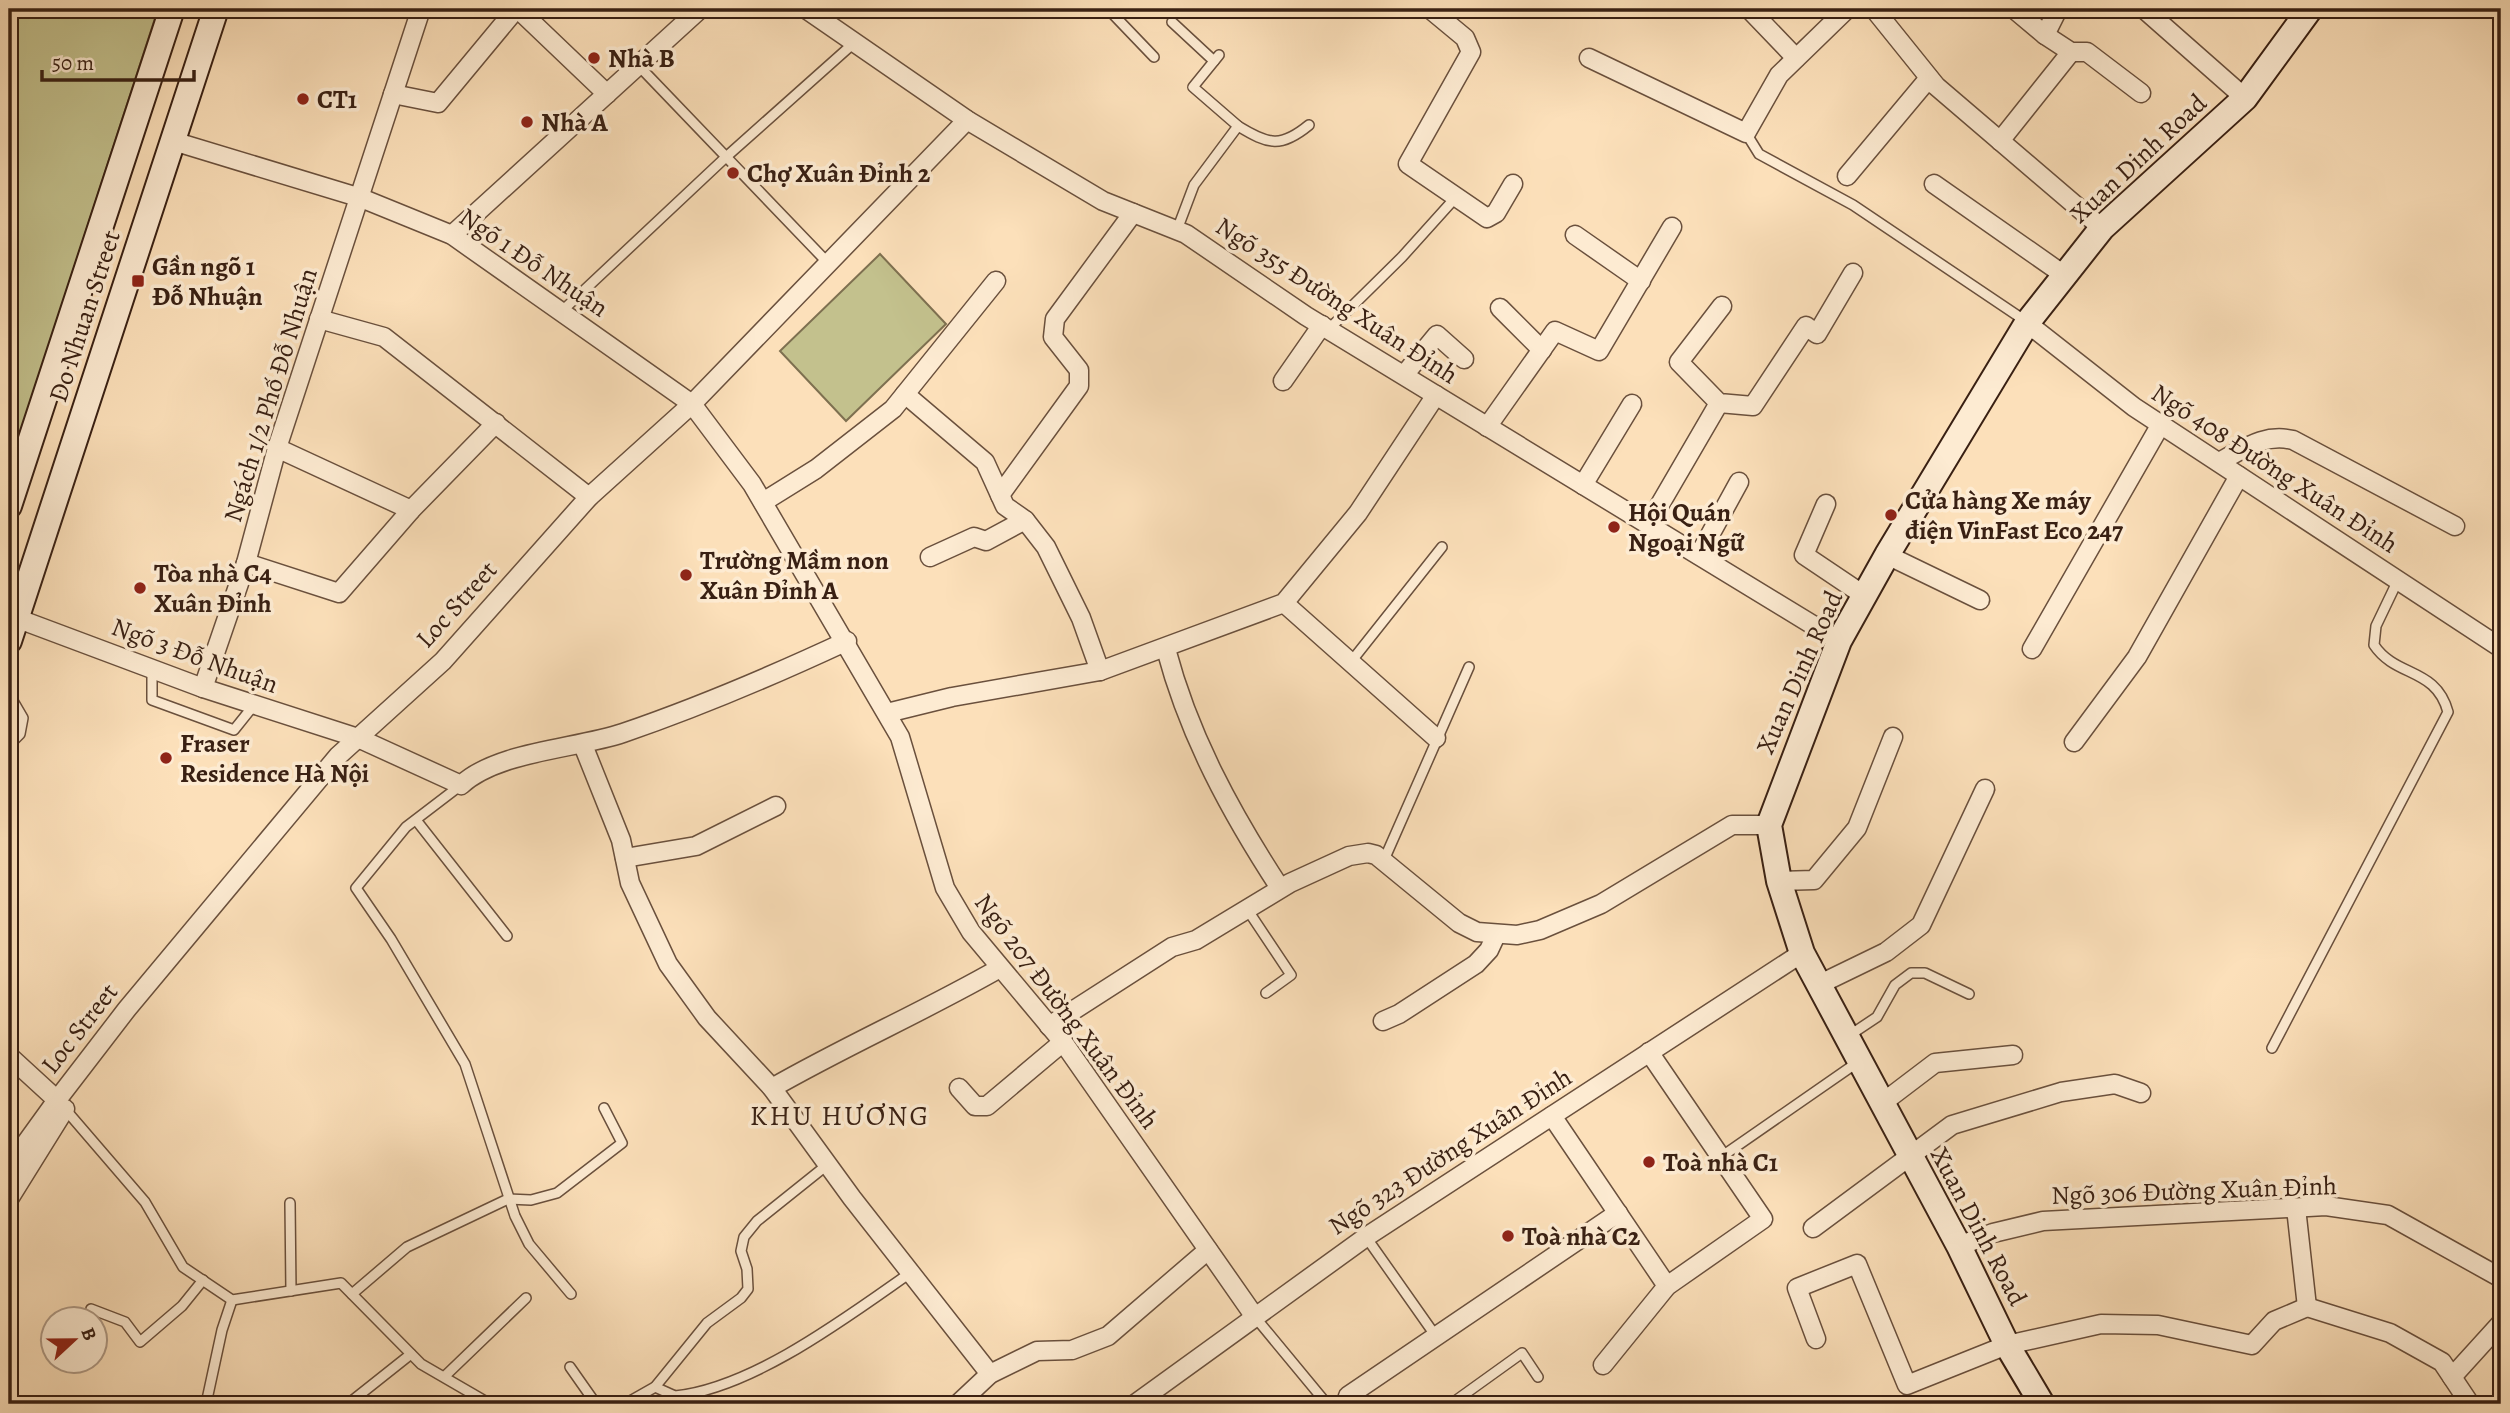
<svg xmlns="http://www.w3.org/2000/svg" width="2510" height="1413" viewBox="0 0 2510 1413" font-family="Alegreya,serif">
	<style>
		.green { fill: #c3c18d; stroke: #7e7050; stroke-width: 2 }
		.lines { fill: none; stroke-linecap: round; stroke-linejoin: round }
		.lane-casing { stroke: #6a503d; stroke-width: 12 }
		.street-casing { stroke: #6a503d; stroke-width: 21 }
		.secondary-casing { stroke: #392013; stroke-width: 28 }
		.lane { stroke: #fdebd2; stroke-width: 9 }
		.street { stroke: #fdebd2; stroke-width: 18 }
		.secondary { stroke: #fdebd2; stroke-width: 24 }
		.poi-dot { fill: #8f2418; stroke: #fdebd2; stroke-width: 2.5 }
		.labels { text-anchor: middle; stroke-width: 7; stroke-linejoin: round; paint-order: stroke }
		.poi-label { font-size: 26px; font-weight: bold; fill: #392013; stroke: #fdebd2; text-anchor: start }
		.street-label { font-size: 26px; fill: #392013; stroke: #fdebd2 }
		.neighbourhood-label { font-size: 28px; letter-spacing: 2px; fill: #392013; stroke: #fdebd2 }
	</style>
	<rect width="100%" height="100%" fill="#fce0ba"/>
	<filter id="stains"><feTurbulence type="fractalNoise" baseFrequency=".00286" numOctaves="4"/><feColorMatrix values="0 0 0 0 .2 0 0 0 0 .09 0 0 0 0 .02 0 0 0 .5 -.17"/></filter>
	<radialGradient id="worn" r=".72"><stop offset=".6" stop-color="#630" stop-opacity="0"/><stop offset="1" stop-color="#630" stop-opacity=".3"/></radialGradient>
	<g class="green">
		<polygon points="9,9 158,9 9,468"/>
		<polygon points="880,254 946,324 846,421 780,351"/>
	</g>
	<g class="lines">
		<g class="lane-casing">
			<g id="lane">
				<polyline points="1108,9 1154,57"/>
				<polyline points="1172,22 1214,61"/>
				<polyline points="1219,55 1193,87 1238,126"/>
				<polyline points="638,65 828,263"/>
				<polyline points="1746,133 1759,154 1853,205 2027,322"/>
				<path d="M 1177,230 L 1194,185 L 1238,126 C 1269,145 1281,148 1309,125"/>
				<polyline points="562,311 726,157 855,42"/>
				<polyline points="1329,329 1402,257 1456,197"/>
				<polyline points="1350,663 1442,547"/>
				<polyline points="152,669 152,700 234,730 254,705"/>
				<polyline points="9,694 23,718 20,734 9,745"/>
				<polyline points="461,785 406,827 356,888 391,939 465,1064 515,1216 529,1244 571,1294"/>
				<polyline points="416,820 507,936"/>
				<polyline points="1384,860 1469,667"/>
				<polyline points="1247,909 1291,975 1266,993"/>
				<polyline points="1850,1035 1877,1017 1895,985 1911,973 1925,973 1969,994"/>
				<path d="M 2272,1048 L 2448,712 C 2436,667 2396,678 2374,645 L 2376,626 L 2398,580"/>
				<polyline points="65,1109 145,1202 183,1267 232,1300 341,1283 421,1364 490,1404"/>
				<polyline points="1721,1157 1858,1062"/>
				<polyline points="290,1203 291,1291"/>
				<polyline points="1366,1237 1435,1335"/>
				<polyline points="352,1294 407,1247 508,1199 531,1200 557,1193 622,1143 604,1108"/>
				<polyline points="91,1309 125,1322 140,1342 182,1306 203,1280"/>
				<polyline points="1255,1317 1327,1404"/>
				<polyline points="570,1367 596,1404"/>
				<polyline points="445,1376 526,1298"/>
				<path d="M 655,1387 L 675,1396 C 753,1388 847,1317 910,1273"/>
				<polyline points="206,1404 222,1330 232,1300"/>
				<polyline points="348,1404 411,1354"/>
				<polyline points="625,1404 655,1387 707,1323 741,1298 748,1289 747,1269 741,1251 744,1237 757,1221 827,1165"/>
				<polyline points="1451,1404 1522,1353 1538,1377"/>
			</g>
		</g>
		<g class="street-casing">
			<g id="street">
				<polyline points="518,9 607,94"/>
				<polyline points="806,9 967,120 1103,201 1186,234 1306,316 1839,641"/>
				<polyline points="1430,9 1465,38 1471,52 1408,164 1487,218 1496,213 1513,184"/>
				<polyline points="1749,9 1796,58"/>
				<polyline points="1874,9 1936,86 2102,228"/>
				<polyline points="2014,9 2045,35 2071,52 2087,52 2141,93"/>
				<polyline points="2144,9 2245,98"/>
				<polyline points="2045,35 2058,9"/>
				<polyline points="1589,58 1746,133 1779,75 1847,9"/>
				<polyline points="393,94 438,103 516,9"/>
				<polyline points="173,141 361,198 452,235 692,404 752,484 900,737 945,888 971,932 1063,1042 1255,1317"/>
				<polyline points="2000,141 2071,52"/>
				<polyline points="1847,176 1929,78"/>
				<polyline points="1934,184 2064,275"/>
				<polyline points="452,235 700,9"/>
				<polyline points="1575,235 1641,281"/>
				<polyline points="1722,306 1679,362 1719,403 1753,406 1806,326 1817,334 1853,273"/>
				<polyline points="1500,308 1542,350"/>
				<polyline points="319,319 384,337 589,497"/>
				<polyline points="2027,323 2134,407 2501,648"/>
				<polyline points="1404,375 1437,335 1464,359"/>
				<polyline points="1283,381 1322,325"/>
				<polyline points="905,394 985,462 1005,506 1025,520 1046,547 1081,618 1100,671"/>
				<polyline points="1487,427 1555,331 1599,351 1672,227"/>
				<polyline points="277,448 411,510"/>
				<path d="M 2219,462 C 2244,449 2264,433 2293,440 L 2455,526"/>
				<polyline points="1583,485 1632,404"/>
				<polyline points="1000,495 1079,386 1079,370 1053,337 1055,319 1133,213"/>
				<polyline points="763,502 816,469 893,409 996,281"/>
				<polyline points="1826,504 1804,555 1865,596"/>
				<polyline points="1648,525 1719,403"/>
				<polyline points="1699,555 1739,482"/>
				<polyline points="1887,555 1980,600"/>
				<polyline points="930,557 974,537 986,541 1025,520"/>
				<polyline points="246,563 339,593 411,510 496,423"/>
				<polyline points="1284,603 1436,738"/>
				<path d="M 16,618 L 203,688 L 358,738 L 461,785 C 498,751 576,749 623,733 C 699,707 774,675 847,641"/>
				<path d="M 1166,649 C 1189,736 1231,813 1280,888"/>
				<polyline points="2032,649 2161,424"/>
				<polyline points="203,688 246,563 277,448 421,9"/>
				<polyline points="887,713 952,697 1100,671 1284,603 1358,513 1436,395"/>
				<polyline points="2074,742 2137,657 2239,476"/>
				<polyline points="583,745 621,840 630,883 668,964 707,1018 772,1088 852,1198 990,1374"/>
				<polyline points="625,858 696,846 776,806"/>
				<polyline points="1779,881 1814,880 1857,828 1893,737"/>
				<polyline points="1818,985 1886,952 1921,925 1985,789"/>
				<polyline points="1383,1021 1399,1014 1476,964 1489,950 1496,935"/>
				<polyline points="1049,1026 1172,947 1196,940 1290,883 1349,856 1368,853 1376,855 1459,923 1477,932 1517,935 1540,930 1601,904 1732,825 1769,825"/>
				<polyline points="9,1056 57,1100 127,1009 338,756 443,661 589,497 692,404 967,120"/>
				<path d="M 772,1088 C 847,1045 925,1011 1000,968"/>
				<polyline points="959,1088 975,1106 987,1106 1063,1042"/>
				<polyline points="1881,1104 1935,1063 2013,1055"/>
				<polyline points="1552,1116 1667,1286"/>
				<polyline points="25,1172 18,1154 57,1100"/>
				<polyline points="9,1199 65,1109"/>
				<polyline points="2296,1208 2307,1307"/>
				<polyline points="1813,1228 1952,1125 2061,1092 2115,1084 2141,1093"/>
				<polyline points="1959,1246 1993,1233 2043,1221 2326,1206 2388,1215 2501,1278"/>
				<polyline points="1816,1339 1797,1288 1857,1264 1907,1385 2007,1345 2101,1324 2158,1325 2252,1345 2274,1321 2307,1307 2390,1333 2442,1362 2470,1404"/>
				<polyline points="1603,1365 1667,1286 1763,1219 1649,1052"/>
				<polyline points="2452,1377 2501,1323"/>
				<polyline points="1348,1396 1618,1213"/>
				<polyline points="958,1404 990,1374 1037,1351 1072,1350 1108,1336 1208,1250"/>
				<polyline points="1135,1404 1366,1237 1802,953"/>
			</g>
		</g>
		<g class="secondary-casing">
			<g id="secondary">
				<polyline points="9,506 172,9"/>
				<polyline points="9,641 216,9"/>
				<polyline points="2042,1404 2007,1345 1959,1246 1802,953 1779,881 1769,825 1839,641 1887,555 2027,323 2102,228 2245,98 2310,9"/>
			</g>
		</g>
		<use href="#lane" class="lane"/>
		<use href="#street" class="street"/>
		<use href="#secondary" class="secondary"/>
	</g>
	<g class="poi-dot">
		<circle cx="594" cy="58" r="7"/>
		<circle cx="303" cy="99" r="7"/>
		<circle cx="527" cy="122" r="7"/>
		<circle cx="733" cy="173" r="7"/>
		<rect x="131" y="274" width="14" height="14" rx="3.5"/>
		<circle cx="1891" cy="515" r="7"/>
		<circle cx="1614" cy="527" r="7"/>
		<circle cx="686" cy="575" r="7"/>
		<circle cx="140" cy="588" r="7"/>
		<circle cx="166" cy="758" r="7"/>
		<circle cx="1649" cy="1162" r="7"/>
		<circle cx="1508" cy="1236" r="7"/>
	</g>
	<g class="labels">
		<g class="poi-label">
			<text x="608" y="67">Nhà B</text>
			<text x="317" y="108">CT1</text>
			<text x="541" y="131">Nhà A</text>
			<text x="747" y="182">Chợ Xuân Đỉnh 2</text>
			<text x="152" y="275">Gần ngõ 1<tspan x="152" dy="30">Đỗ Nhuận</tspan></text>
			<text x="1905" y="509">Cửa hàng Xe máy<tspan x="1905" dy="30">điện VinFast Eco 247</tspan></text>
			<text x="1628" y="521">Hội Quán<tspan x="1628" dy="30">Ngoại Ngữ</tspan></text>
			<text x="700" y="569">Trường Mầm non<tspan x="700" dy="30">Xuân Đỉnh A</tspan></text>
			<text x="154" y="582">Tòa nhà C4<tspan x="154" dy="30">Xuân Đỉnh</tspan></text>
			<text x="180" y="752">Fraser<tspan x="180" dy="30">Residence Hà Nội</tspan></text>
			<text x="1663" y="1171">Toà nhà C1</text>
			<text x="1522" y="1245">Toà nhà C2</text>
		</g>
		<g class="street-label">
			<text transform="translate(2138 158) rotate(-43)" y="9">Xuan Dinh Road</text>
			<text transform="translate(534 262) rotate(34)" y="9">Ngõ 1 Đỗ Nhuận</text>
			<text transform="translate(1337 300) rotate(33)" y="9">Ngõ 355 Đường Xuân Đỉnh</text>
			<text transform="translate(84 316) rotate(-72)" y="9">Do Nhuan Street</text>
			<text transform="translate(270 395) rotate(-73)" y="9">Ngách 1/2 Phố Đỗ Nhuận</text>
			<text transform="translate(2275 468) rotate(33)" y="9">Ngõ 408 Đường Xuân Đỉnh</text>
			<text transform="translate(456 604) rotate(-48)" y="9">Loc Street</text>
			<text transform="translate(195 655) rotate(20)" y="9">Ngõ 3 Đỗ Nhuận</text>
			<text transform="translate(1799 672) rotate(-66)" y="9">Xuan Dinh Road</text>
			<text transform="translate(1067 1011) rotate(53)" y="9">Ngõ 207 Đường Xuân Đỉnh</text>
			<text transform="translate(79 1028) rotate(-52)" y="9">Loc Street</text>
			<text transform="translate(1450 1151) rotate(-33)" y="9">Ngõ 323 Đường Xuân Đỉnh</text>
			<text transform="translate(2194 1190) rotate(-2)" y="9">Ngõ 306 Đường Xuân Đỉnh</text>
			<text transform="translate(1979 1226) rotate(62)" y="9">Xuan Dinh Road</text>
		</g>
		<g class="neighbourhood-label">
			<text x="840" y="1125">KHU HƯƠNG</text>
		</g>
	</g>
	<rect width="2510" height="1413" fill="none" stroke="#fce0ba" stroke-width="35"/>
	<rect x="10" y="10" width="2489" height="1392" fill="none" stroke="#392013" stroke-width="3.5"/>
	<rect x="18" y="18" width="2475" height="1378" fill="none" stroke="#392013" stroke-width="2"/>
	<g transform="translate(74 1340) rotate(68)"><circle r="33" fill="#fdebd2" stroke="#af9a86" stroke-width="2"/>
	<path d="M0-5L12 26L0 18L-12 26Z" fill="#8f2418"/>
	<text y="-10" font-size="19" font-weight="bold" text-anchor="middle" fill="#392013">B</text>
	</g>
	<path d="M42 70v10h152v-10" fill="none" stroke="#392013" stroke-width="3.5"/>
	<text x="52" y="70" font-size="21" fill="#392013" stroke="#fdebd2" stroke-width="5" paint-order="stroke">50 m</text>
	<rect width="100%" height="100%" filter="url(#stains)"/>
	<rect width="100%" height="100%" fill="url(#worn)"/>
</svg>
